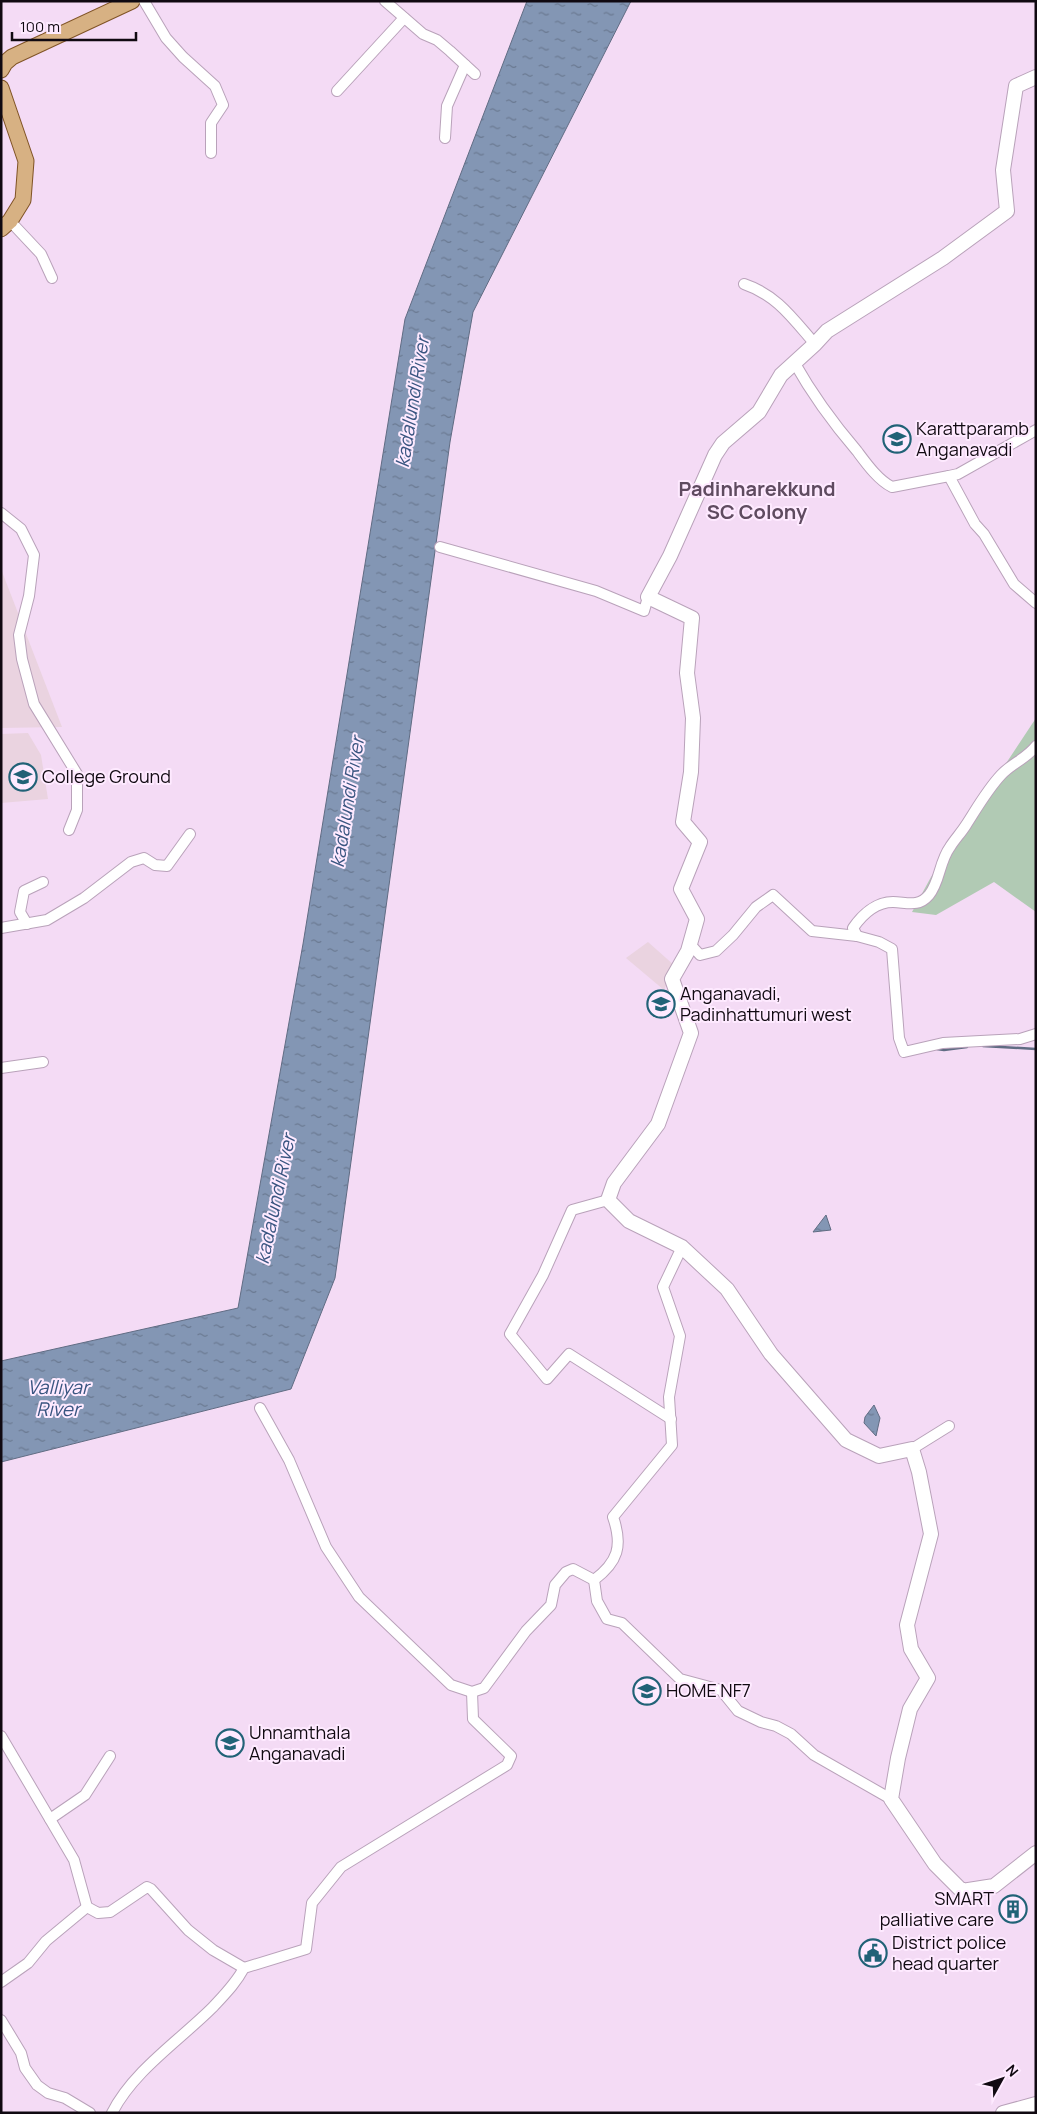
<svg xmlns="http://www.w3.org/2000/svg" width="1037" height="2114" viewBox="0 0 1037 2114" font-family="Manrope,sans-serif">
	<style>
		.education { fill: #ead3e0 }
		.green { fill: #b1cab4 }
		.water { fill: url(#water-ripples); stroke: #606c83 }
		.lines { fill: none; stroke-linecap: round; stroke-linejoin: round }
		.stream { stroke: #606c83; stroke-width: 2.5 }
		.minor-casing { stroke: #b9a2ba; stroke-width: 12 }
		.secondary-casing { stroke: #b9a2ba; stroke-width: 16 }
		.primary-casing { stroke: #805426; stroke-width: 17 }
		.minor { stroke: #fff; stroke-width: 10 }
		.secondary { stroke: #fff; stroke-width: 14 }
		.primary { stroke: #d7b183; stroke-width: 15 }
		.labels { text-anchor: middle; stroke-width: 4; stroke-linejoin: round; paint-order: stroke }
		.poi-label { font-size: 18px; fill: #100911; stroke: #feeaff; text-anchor: start }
		.water-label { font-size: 19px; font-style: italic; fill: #395580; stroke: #feeaff }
		.quarter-label { font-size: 20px; font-weight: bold; fill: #5f4b60; stroke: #feeaff }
	</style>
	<defs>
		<pattern id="water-ripples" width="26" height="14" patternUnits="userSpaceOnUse" patternTransform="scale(1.25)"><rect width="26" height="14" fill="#8396b4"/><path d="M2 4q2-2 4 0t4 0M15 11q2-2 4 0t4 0" fill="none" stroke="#6a7991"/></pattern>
	</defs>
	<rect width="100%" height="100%" fill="#f4dbf5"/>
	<g class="education">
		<polygon points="1,569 62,727 1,728"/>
		<polygon points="28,733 41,755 48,799 1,803 1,734"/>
		<polygon points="648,942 675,966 664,990 626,958"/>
	</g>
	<polygon class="green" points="1036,718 1036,912 994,882 936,915 912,912 931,877"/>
	<g class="water">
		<polygon points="527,1 631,1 473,312 450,442 335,1278 291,1389 1,1462 1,1361 238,1308 303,944 405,319"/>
		<polygon points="826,1215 831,1230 813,1232"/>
		<polygon points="874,1405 880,1418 876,1436 864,1423 865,1417"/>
	</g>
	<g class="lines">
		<g class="stream">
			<polyline points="983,1046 1036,1049"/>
			<polyline points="937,1049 944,1050 967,1047"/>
		</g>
		<g class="minor-casing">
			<g id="minor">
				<polyline points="144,1 166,38 183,57 215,86 223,105 211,123 211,153"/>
				<polyline points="385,1 423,34 437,40 450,51 475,74"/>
				<polyline points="337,91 404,18"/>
				<polyline points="445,138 447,106 465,65"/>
				<polyline points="10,221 41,254 52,278"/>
				<path d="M 744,284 C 777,295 793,319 815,344"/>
				<path d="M 794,362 C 812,394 833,423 857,451 C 866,463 878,480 892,487 L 949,476 L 975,524 L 984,534 L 1014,584 L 1036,603"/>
				<polyline points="949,476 958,474 1036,430"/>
				<polyline points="1,513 21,529 34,555 29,596 19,635 22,659 34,704 77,774 77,810 69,830"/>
				<polyline points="440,547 596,591 644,611 648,597"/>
				<polyline points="27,924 20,912 24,891 43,882"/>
				<polyline points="1,928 47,920 84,898 131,862 144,858 155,865 167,866 190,834"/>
				<path d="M 857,936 L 853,928 C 862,915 876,902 893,902 C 906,902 918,908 929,895 C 940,882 939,862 950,847 C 955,839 961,833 966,825 C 977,808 987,790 1001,775 C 1012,763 1026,759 1036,746"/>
				<polyline points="690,944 700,955 716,951 733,935 756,907 773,895 812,931 857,936 879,942 892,949 899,1038 904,1052 943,1043 1020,1039 1036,1034"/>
				<polyline points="1,1068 43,1062"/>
				<polyline points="608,1200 572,1210 543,1275 510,1334 547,1379 569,1354 671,1419"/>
				<path d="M 682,1247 L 663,1287 L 680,1336 L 669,1397 L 672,1445 L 613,1517 C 623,1546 618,1562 594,1580 L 597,1601 L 607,1619 L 622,1623 L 680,1679 L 721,1690 L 738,1711 L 761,1722 L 776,1726 L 791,1734 L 814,1755 L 891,1799"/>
				<polyline points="260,1408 289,1460 326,1547 359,1597 451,1685 472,1692 484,1688 526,1631 551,1605 555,1585 566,1572 573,1569 594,1580"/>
				<polyline points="912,1449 949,1426"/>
				<polyline points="1,1736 74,1860 87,1907 98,1913 110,1912 147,1887 151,1889 188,1930 213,1950 244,1968"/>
				<polyline points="50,1819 85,1795 110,1756"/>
				<polyline points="1,1982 28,1963 46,1941 87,1907"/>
				<polyline points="1,2020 21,2053 25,2068 37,2085 48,2093 65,2098 90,2113"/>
				<path d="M 112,2113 C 133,2071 180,2040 213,2007 C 225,1994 236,1983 244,1968 L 306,1949 L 312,1903 L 341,1867 L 507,1765 L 511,1756 L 473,1719 L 472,1692"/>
			</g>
		</g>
		<g class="secondary-casing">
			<g id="secondary">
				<polyline points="1036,77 1016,86 1003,170 1007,211 943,258 827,331 815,344 781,375 759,412 723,443 715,455 670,556 648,597 692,618 687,673 693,718 691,772 683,822 700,842 681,889 697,919 688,951 672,979 691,1033 658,1124 614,1183 608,1200 629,1221 682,1247 727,1289 771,1354 846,1440 879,1456 912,1449 919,1472 931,1534 907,1625 911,1649 928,1678 910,1709 898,1758 891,1799 935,1864 962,1891 994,1886 1036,1853"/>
				<polyline points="1003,2113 1036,2104"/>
			</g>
		</g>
		<g class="primary-casing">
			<g id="primary">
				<polyline points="1,70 5,63 12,57 132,1"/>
				<polyline points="1,88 26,161 23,200 10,221 1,229"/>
			</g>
		</g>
		<use href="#minor" class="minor"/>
		<use href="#secondary" class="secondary"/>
		<use href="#primary" class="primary"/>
	</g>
	<defs>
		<g id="school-ring" transform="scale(1.4375)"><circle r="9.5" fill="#feeaff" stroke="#216277" stroke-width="1.5"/><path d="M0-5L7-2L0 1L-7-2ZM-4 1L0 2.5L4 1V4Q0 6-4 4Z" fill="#216277"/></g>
		<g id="university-ring" transform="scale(1.4375)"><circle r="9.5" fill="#feeaff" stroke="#216277" stroke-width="1.5"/><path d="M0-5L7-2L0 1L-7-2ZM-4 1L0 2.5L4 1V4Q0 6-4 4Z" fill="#216277"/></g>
		<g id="building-ring" transform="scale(1.4375)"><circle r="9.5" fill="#feeaff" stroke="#216277" stroke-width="1.5"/><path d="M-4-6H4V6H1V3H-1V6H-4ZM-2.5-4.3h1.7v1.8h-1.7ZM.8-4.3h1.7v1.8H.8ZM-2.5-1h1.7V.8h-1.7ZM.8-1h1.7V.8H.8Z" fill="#216277"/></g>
		<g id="civic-ring" transform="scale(1.4375)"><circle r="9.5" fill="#feeaff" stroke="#216277" stroke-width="1.5"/><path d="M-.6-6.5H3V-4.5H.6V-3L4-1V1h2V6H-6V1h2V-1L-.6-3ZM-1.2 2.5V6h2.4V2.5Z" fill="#216277"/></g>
	</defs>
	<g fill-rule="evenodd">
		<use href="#school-ring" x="897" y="439"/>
		<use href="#university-ring" x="23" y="777"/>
		<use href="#school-ring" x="661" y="1004"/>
		<use href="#school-ring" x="647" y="1691"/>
		<use href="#school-ring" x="230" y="1743"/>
		<use href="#building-ring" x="1013" y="1909"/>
		<use href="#civic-ring" x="873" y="1953"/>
	</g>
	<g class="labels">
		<g class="poi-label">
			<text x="916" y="435">Karattparamb<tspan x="916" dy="21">Anganavadi</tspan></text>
			<text x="42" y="783">College Ground</text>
			<text x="680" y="1000">Anganavadi,<tspan x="680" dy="21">Padinhattumuri west</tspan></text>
			<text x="666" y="1697">HOME NF7</text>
			<text x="249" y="1739">Unnamthala<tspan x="249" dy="21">Anganavadi</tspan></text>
			<text x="994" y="1905" text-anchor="end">SMART<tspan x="994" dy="21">palliative care</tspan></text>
			<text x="892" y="1949">District police<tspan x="892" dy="21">head quarter</tspan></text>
		</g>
		<g class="water-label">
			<text transform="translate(412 402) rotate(-81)" y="7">kadalundi River</text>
			<text transform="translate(347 802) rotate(-81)" y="7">kadalundi River</text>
			<text transform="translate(275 1199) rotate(-78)" y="7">kadalundi River</text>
			<text x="58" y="1394">Valliyar<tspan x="58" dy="22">River</tspan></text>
		</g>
		<g class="quarter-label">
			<text x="757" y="496">Padinharekkund<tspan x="757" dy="23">SC Colony</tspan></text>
		</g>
	</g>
	<rect width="1037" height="2114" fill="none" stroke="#100911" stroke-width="5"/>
	<g transform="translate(1002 2079) rotate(50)" stroke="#feeaff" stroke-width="4" paint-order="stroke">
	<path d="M0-4L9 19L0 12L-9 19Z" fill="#100911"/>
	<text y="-8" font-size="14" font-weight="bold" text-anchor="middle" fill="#100911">N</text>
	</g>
	<path d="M12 32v8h124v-8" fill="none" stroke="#100911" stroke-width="2.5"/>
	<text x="20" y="32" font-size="15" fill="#100911" stroke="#feeaff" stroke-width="4" paint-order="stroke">100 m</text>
</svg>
